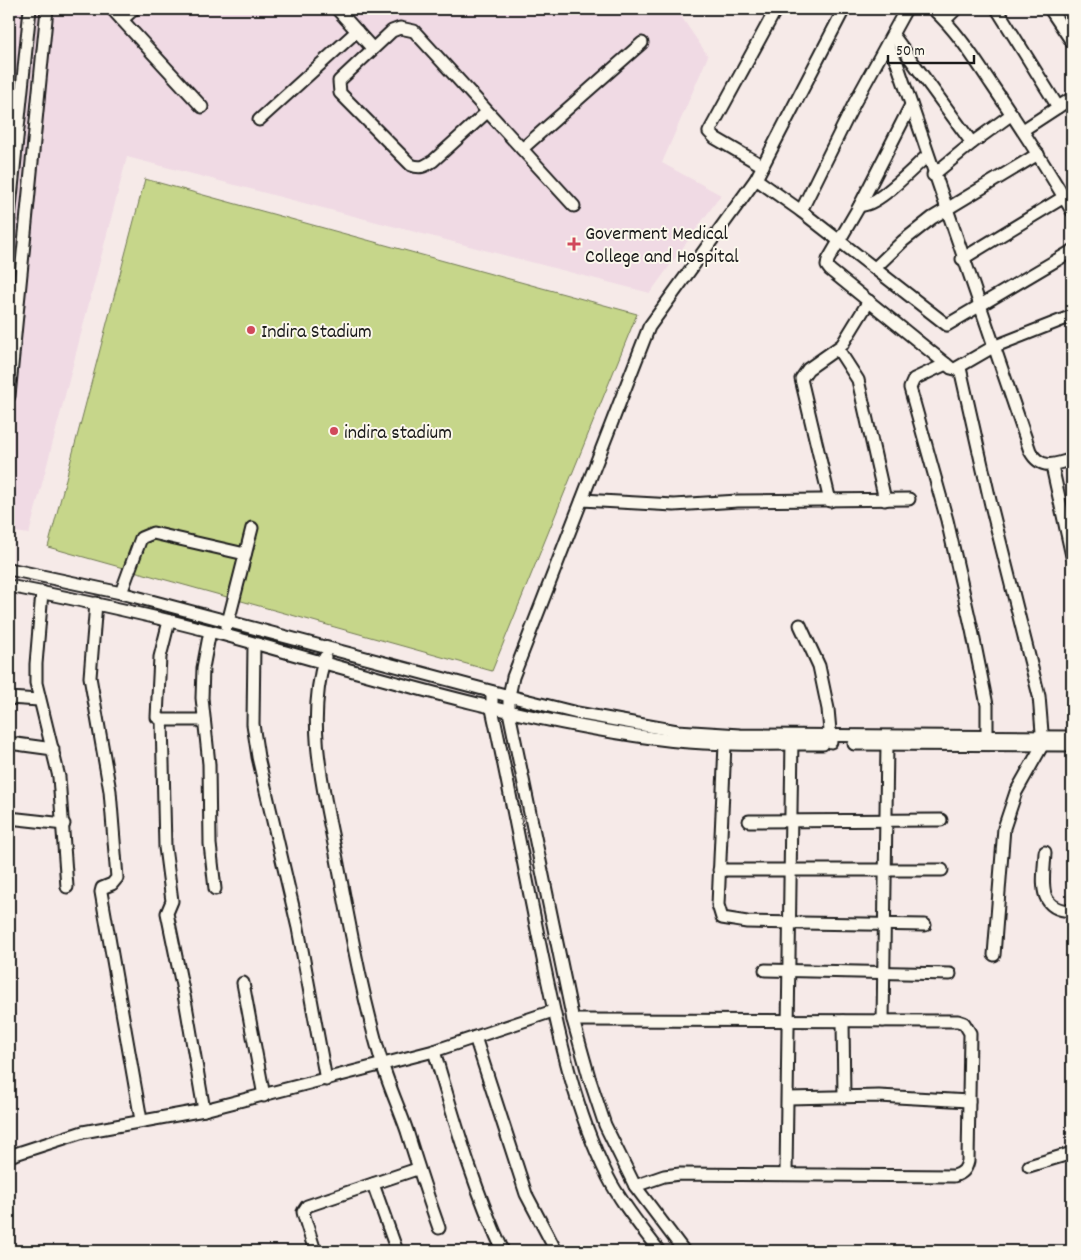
<svg xmlns="http://www.w3.org/2000/svg" width="1081" height="1260" viewBox="0 0 1081 1260" font-family="Dekko,sans-serif">
	<style>
		.built { fill: #f0dae4 }
		.green { fill: #c6d68a; stroke: #717953 }
		.lines { fill: none; stroke-linecap: round; stroke-linejoin: round }
		.minor-casing { stroke: #1c1c1c; stroke-width: 15 }
		.minor { stroke: #fbf7ec; stroke-width: 11 }
		.poi-dot { fill: #d1495b; stroke: #fbf7ec; stroke-width: 2 }
		.labels { text-anchor: middle; stroke-width: 4; stroke-linejoin: round; paint-order: stroke }
		.poi-label { font-size: 20px; fill: #1c1c1c; stroke: #fbf7ec; text-anchor: start }
	</style>
	<rect width="100%" height="100%" fill="#f6eae8"/>
	<filter id="ink" filterUnits="userSpaceOnUse"><feTurbulence type="fractalNoise" baseFrequency=".02" numOctaves="2"/><feDisplacementMap in="SourceGraphic" scale="10" xChannelSelector="R" yChannelSelector="G"/><feConvolveMatrix kernelMatrix="1 2 1 2 8 2 1 2 1" color-interpolation-filters="sRGB"/></filter>
	<g filter="url(#ink)">
		<polygon class="built" points="9,9 676,9 708,56 662,163 721,195 650,293 127,157 29,534 9,531"/>
		<polygon class="green" points="145,179 637,314 492,671 48,547"/>
		<g class="lines">
			<g class="minor-casing">
				<g id="minor">
					<polyline points="112,9 202,107"/>
					<polyline points="337,9 372,48"/>
					<path d="M 933,9 C 957,31 974,58 992,85 C 1020,126 1047,168 1072,211"/>
					<polyline points="997,9 1058,107"/>
					<polyline points="1050,9 1072,42"/>
					<polyline points="122,20 134,9"/>
					<polyline points="945,20 956,9"/>
					<polyline points="893,35 972,143"/>
					<path d="M 887,44 L 897,63 L 1030,451 C 1040,470 1055,465 1072,459"/>
					<polyline points="911,105 860,205 828,260 827,266 830,270 951,368 955,369 993,347 1072,316"/>
					<path d="M 487,112 L 433,161 C 425,166 421,169 411,165 L 340,93 L 339,81 L 392,31 L 400,28 L 414,31 L 574,206"/>
					<polyline points="259,120 357,31"/>
					<polyline points="1023,130 1072,98"/>
					<polyline points="522,149 642,43"/>
					<polyline points="763,166 715,138 709,132 776,9"/>
					<polyline points="933,175 972,143 1012,114"/>
					<polyline points="756,179 801,211 947,325 1072,251"/>
					<path d="M 860,205 C 876,208 913,168 927,156"/>
					<polyline points="801,211 855,102 906,9"/>
					<polyline points="9,218 30,9"/>
					<polyline points="962,259 1064,197"/>
					<polyline points="875,268 903,241 932,218 1038,154"/>
					<polyline points="838,349 858,380 885,500"/>
					<polyline points="946,364 914,379 910,388 947,520 972,630 987,705 987,743"/>
					<polyline points="960,368 991,505 1039,696 1043,744 1016,792 1004,828 994,955"/>
					<polyline points="9,396 47,9"/>
					<polyline points="1052,466 1072,556"/>
					<polyline points="582,500 674,505 738,501 909,499"/>
					<polyline points="830,501 801,379 808,369 842,345 869,301"/>
					<polyline points="9,569 121,593 509,696 577,713 677,731 740,735 1072,737"/>
					<path d="M 9,586 C 81,600 154,616 225,635 C 366,674 506,718 652,738 C 708,746 766,744 823,744"/>
					<polyline points="42,592 36,664 36,683 59,777 67,887"/>
					<polyline points="121,593 141,538 153,533 245,554"/>
					<polyline points="96,603 90,677 110,791 117,878 112,884 102,888 101,892 141,1120"/>
					<polyline points="169,621 160,657 157,717 162,720 204,720"/>
					<polyline points="800,625 819,666 828,709 831,742"/>
					<polyline points="227,626 252,528"/>
					<polyline points="210,631 203,668 202,698 209,764 210,844 215,889"/>
					<polyline points="254,644 253,724 258,757 298,928 326,1080"/>
					<path d="M 325,657 C 305,724 324,792 337,859 C 350,927 362,996 382,1063 C 389,1086 399,1108 407,1131 C 417,1163 427,1195 439,1228"/>
					<path d="M 492,692 L 492,709 C 511,794 526,879 544,964 C 559,1036 575,1111 608,1177 C 621,1203 642,1228 659,1251"/>
					<polyline points="9,698 39,700"/>
					<polyline points="162,720 165,847 172,901 167,913 186,1005 204,1110"/>
					<polyline points="9,743 53,749"/>
					<polyline points="725,744 718,905 722,918 747,922 925,925"/>
					<polyline points="854,744 1072,745"/>
					<polyline points="9,818 64,824"/>
					<polyline points="749,821 941,820"/>
					<path d="M 1045,852 C 1044,879 1035,910 1072,911"/>
					<polyline points="719,870 942,870"/>
					<polyline points="765,970 950,974"/>
					<polyline points="243,983 264,1096"/>
					<path d="M 573,1020 L 958,1021 L 964,1023 L 970,1033 L 968,1161 C 966,1170 963,1173 954,1176 L 680,1174 L 664,1176 L 635,1186"/>
					<polyline points="843,1021 844,1097"/>
					<polyline points="883,1021 887,744"/>
					<polyline points="475,1037 526,1194 556,1251"/>
					<path d="M 434,1051 C 455,1121 472,1184 503,1251"/>
					<polyline points="788,1098 879,1096 969,1101"/>
					<polyline points="9,1156 83,1132 204,1110 434,1051 553,1011"/>
					<polyline points="1029,1166 1072,1153"/>
					<polyline points="786,1174 792,738"/>
					<polyline points="373,1184 397,1251"/>
					<polyline points="315,1251 304,1216 303,1212 307,1206 417,1169"/>
					<polyline points="684,1251 635,1186 605,1125 589,1077 573,1020 509,712 509,696 513,677 649,327 756,179 844,9"/>
				</g>
			</g>
			<use href="#minor" class="minor"/>
		</g>
	</g>
	<g class="poi-dot">
		<path d="M571.5 236.5h5v5h5v5h-5v5h-5v-5h-5v-5h5z"/>
		<circle cx="251" cy="330" r="5"/>
		<circle cx="334" cy="431" r="5"/>
	</g>
	<g class="labels">
		<g class="poi-label">
			<text x="585" y="239">Goverment Medical<tspan x="585" dy="23">College and Hospital</tspan></text>
			<text x="261" y="337">Indira Stadium</text>
			<text x="344" y="438">indira stadium</text>
		</g>
	</g>
	<rect width="1081" height="1260" fill="none" stroke="#fbf7ec" stroke-width="30"/>
	<rect x="15" y="15" width="1051" height="1230" fill="none" stroke="#1c1c1c" stroke-width="2" filter="url(#ink)"/>
	<path d="M888 55v8h86v-8" fill="none" stroke="#1c1c1c" stroke-width="2.5"/>
	<text x="896" y="55" font-size="15" fill="#1c1c1c" stroke="#fbf7ec" stroke-width="4" paint-order="stroke">50 m</text>
</svg>
